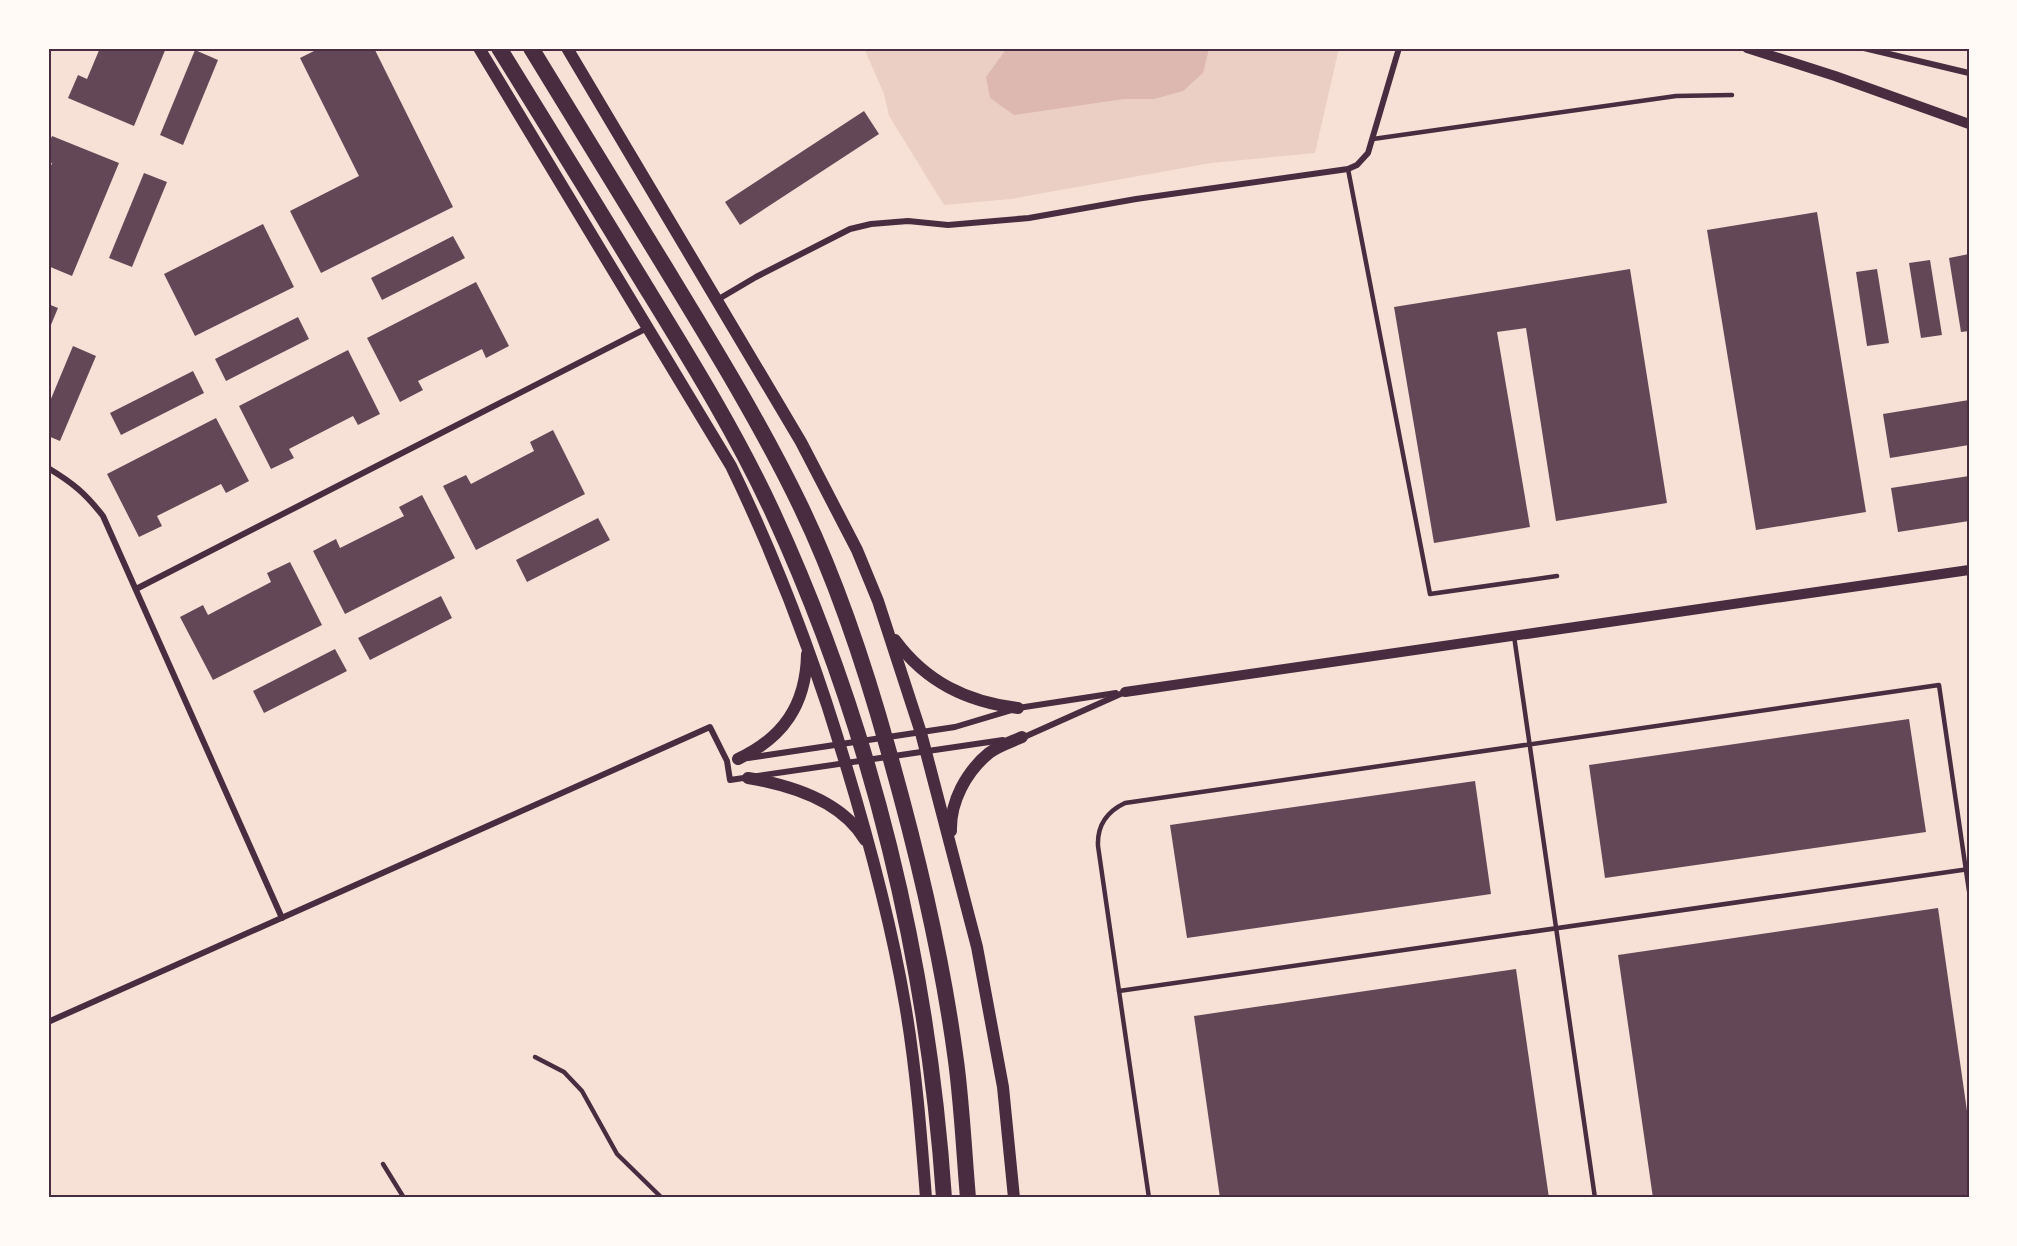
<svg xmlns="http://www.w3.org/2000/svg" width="2017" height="1246" viewBox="0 0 2017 1246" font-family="'Times New Roman',serif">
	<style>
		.green { fill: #ebcfc5 }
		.water { fill: #dcb8b0 }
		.building { fill: #644757 }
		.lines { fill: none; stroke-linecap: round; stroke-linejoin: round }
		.service { stroke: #4a2c40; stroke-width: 4.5 }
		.minor { stroke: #4a2c40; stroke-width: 6 }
		.tertiary { stroke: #4a2c40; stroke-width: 10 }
		.secondary { stroke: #4a2c40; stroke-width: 12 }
		.motorway { stroke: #4a2c40; stroke-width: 16 }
		.neatline { fill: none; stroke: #4a2c40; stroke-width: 2 }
	</style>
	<rect width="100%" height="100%" fill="#f7e1d7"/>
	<polygon class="green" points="864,48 1339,48 1315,153 1211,163 1011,199 944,205 889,116 884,94"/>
	<polygon class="water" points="1007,48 1209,48 1209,49 1203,73 1183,91 1154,99 1124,99 1014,115 990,98 986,77"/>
	<g class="building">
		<polygon points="100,48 166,48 134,126 68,98 78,75 87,79"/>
		<polygon points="320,48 374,48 453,207 321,273 290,211 359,176 300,58"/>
		<polygon points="195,50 218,60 183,145 160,135"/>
		<polygon points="864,111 879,134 740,225 725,202"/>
		<polygon points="52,136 119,163 72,276 48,266 48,173 52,163 48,162 48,146"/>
		<polygon points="144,173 167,182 132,267 109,258"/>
		<polygon points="1817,212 1866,512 1756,530 1707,230"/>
		<polygon points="263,224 294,287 195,336 164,274"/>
		<polygon points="453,236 465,258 382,300 371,278"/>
		<polygon points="1969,254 1969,331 1961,332 1949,258"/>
		<polygon points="1930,260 1942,335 1921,338 1909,263"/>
		<polygon points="1630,269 1667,503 1556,521 1526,328 1497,332 1530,527 1434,543 1394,307"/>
		<polygon points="1877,269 1889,343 1867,346 1856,272"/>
		<polygon points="476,282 509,346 486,358 482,349 418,381 423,390 400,402 367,338"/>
		<polygon points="48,304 58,308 48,332"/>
		<polygon points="298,317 309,339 226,381 215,359"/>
		<polygon points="73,346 96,356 60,441 48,436 48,406"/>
		<polygon points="348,350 380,414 358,425 353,416 289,449 294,458 271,469 239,406"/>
		<polygon points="193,371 204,393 121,435 110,413"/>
		<polygon points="1969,400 1969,445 1890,458 1883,414"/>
		<polygon points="216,418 249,481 226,493 221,484 157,516 162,526 139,537 107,474"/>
		<polygon points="553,430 585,494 476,550 443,486 466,475 471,484 534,451 530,442"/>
		<polygon points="1969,476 1969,521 1898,532 1891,488"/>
		<polygon points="422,495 455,558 345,614 313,551 336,539 340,548 404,516 399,507"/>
		<polygon points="598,518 610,540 527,582 516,560"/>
		<polygon points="290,562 322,625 213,680 180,617 203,605 208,615 271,582 267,573"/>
		<polygon points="441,596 452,618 370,660 358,638"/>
		<polygon points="335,649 347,671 264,713 253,691"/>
		<polygon points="1909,719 1926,832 1605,878 1589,765"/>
		<polygon points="1475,781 1491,894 1187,938 1170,825"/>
		<polygon points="1938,908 1969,1125 1969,1198 1653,1198 1618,955"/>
		<polygon points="1516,969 1549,1198 1220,1198 1194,1016"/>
	</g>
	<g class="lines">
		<g class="service">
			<polyline points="1373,139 1676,96 1732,95"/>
			<polyline points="1348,169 1430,594 1557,576"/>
			<polyline points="1514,636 1595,1198"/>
			<polyline points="1119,991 1969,869"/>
			<polyline points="535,1057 564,1072 582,1091 617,1154 662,1198"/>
			<polyline points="383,1164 404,1198"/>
			<path d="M 1149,1198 L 1098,846 C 1097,826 1106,812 1125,803 L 1939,685 L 1969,891"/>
		</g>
		<g class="minor">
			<polyline points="1864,48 1969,73"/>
			<polyline points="717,300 756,277 850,229 871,224 908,221 948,225 1029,218 1136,199 1348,169 1357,165 1368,153 1399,48"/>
			<path d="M 48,468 C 73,483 85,493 103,516 L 282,918"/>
			<polyline points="136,589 647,328"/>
			<polyline points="1022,738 1125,692"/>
			<polyline points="748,758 955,727 1018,708 1116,693"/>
			<polyline points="48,1022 710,727 727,761 730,780 1003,740"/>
		</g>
		<g class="tertiary">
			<polyline points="1747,48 1835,76 1969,124"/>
			<polyline points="1125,692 1969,570"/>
		</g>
		<g class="secondary">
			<path d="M 479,48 L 731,466 C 778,563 814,658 845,762 C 869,841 891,922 905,1004 C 916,1068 921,1133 926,1198"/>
			<polyline points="567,48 801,442 857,550 878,601 921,733 977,947 1003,1087 1014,1198"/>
			<path d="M 895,640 C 926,682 967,702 1018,708"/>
			<path d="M 738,759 C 783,738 806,705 807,654"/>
			<path d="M 748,778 C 790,785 842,801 865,840"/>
			<path d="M 951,831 C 950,802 966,772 989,753 C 998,746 1011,742 1022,737"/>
		</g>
		<g class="motorway">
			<path d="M 499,48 C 548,127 596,205 644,284 C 690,359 736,433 773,513 C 872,728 928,963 944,1198"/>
			<path d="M 531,48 C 576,121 620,194 665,267 C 713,346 761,424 801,507 C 838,584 865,666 888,749 C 917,851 942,955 956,1061 C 962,1106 964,1152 968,1198"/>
		</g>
	</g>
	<rect width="2017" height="1246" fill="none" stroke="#fffaf5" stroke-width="99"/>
	<rect x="50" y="50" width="1918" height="1146" class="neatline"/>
</svg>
